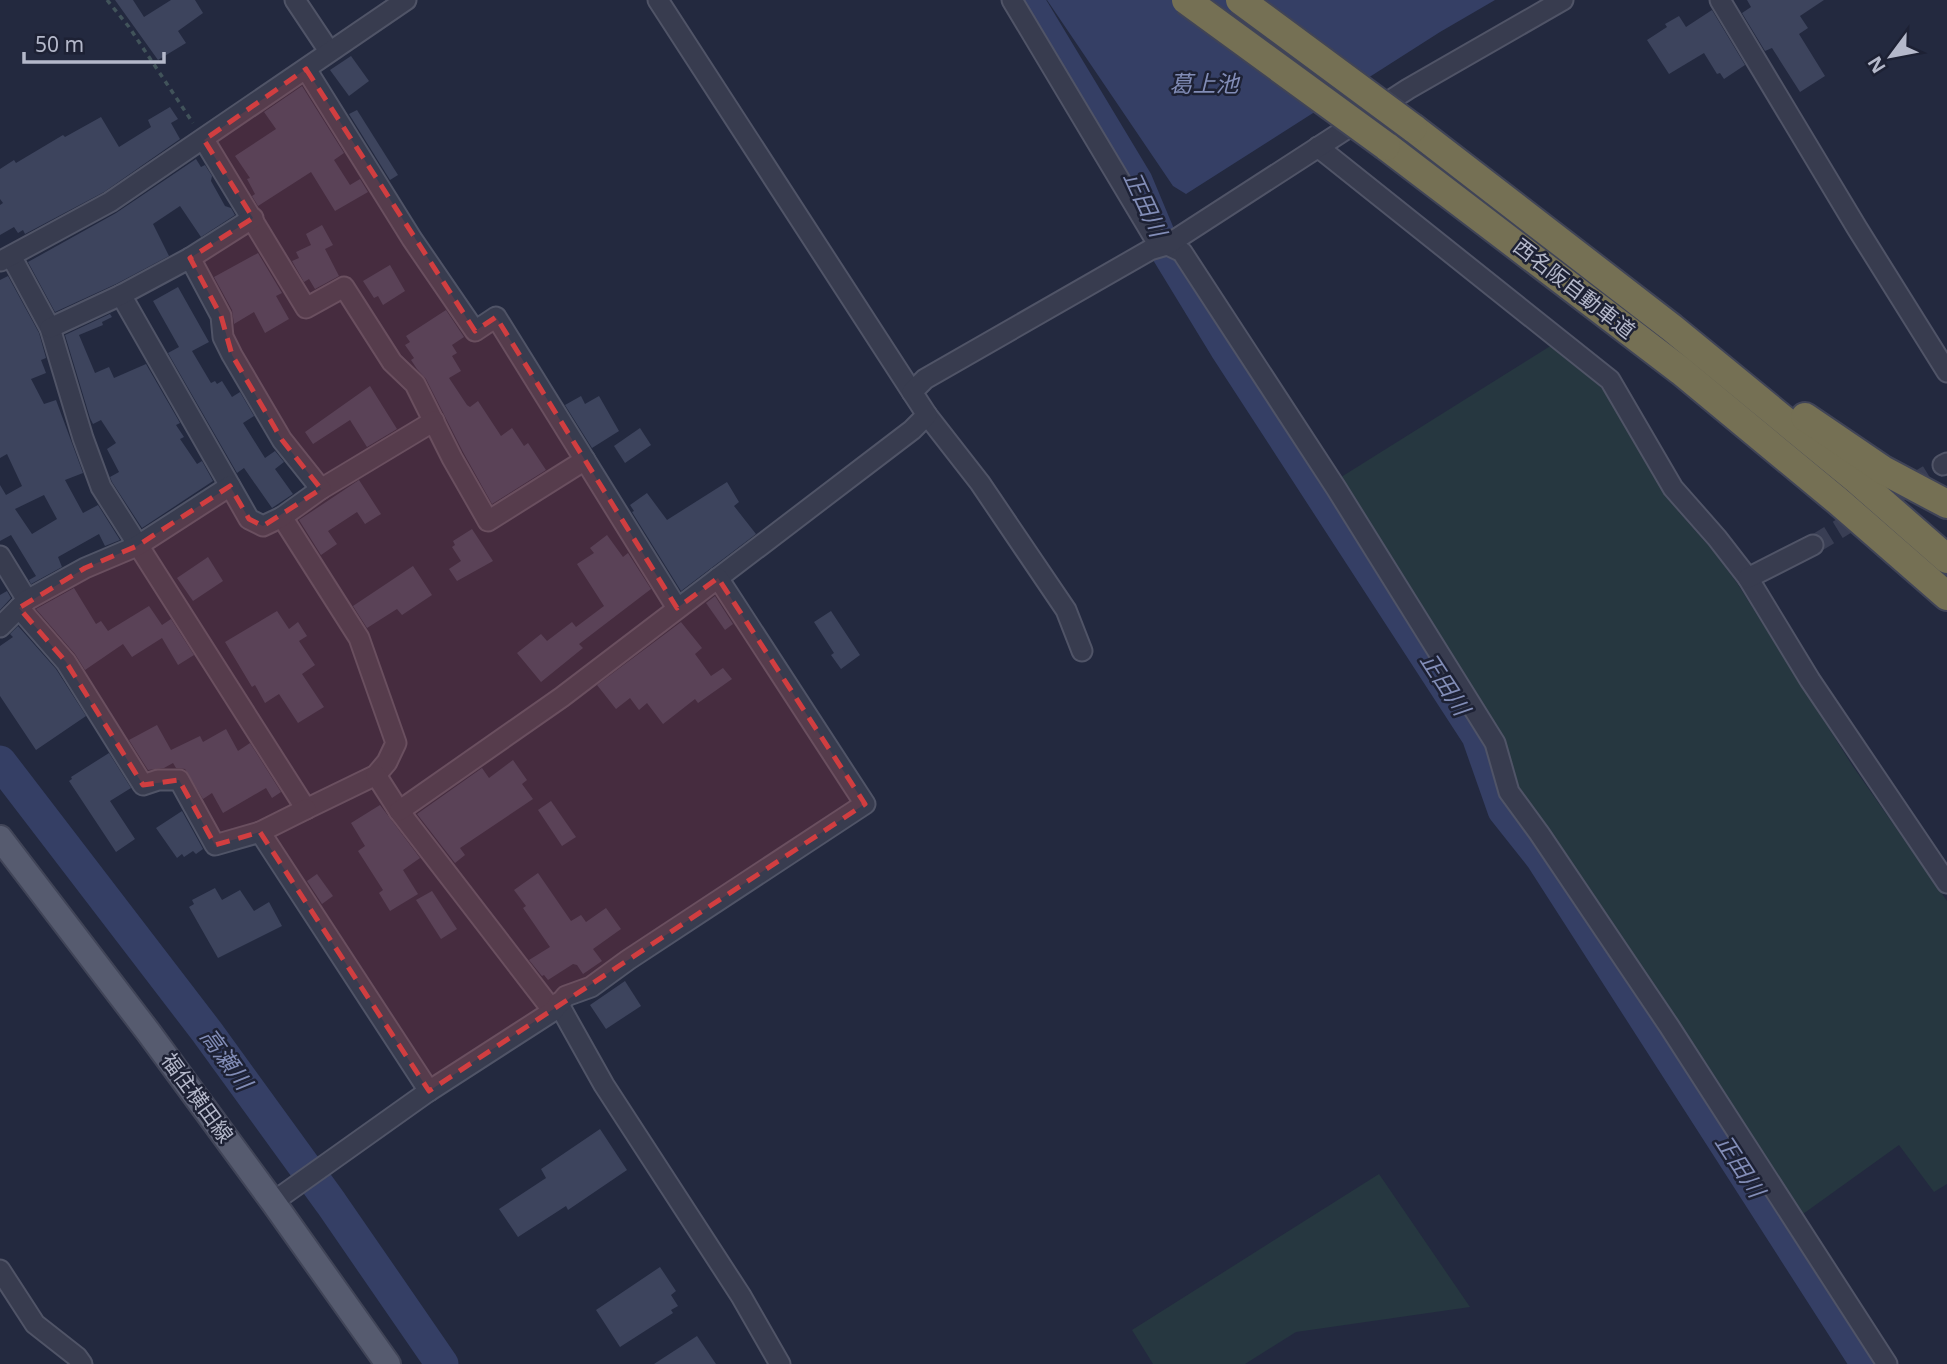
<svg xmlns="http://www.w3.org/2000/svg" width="1947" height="1364" viewBox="0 0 1947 1364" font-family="'Noto Sans','Noto Sans JP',sans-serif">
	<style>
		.green { fill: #263740 }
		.water { fill: #353f65 }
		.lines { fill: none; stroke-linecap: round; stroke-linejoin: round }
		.river { stroke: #353f65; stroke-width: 33 }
		.building { fill: #3d445d; fill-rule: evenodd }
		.minor-tunnel { stroke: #393e54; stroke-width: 19; stroke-dasharray: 19 10; stroke-linecap: butt }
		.minor-casing { stroke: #505467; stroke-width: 23 }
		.major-casing { stroke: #414558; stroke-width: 28 }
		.highway-casing { stroke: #404457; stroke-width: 32 }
		.path { stroke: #41535a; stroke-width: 3.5; stroke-dasharray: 5 5; stroke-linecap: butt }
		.minor { stroke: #383c4f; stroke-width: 19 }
		.major { stroke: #565b6f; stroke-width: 24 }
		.highway { stroke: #757054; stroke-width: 28 }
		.highway-bridge-casing { stroke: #404457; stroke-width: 32; stroke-linecap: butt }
		.highway-bridge { stroke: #757054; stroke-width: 28 }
		.marked { fill: #d13e40; fill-opacity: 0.2; stroke: #d13e40; stroke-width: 5; stroke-dasharray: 14 9; stroke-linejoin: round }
		.labels { text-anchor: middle; stroke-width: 5; stroke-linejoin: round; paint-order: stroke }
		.street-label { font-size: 21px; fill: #b4b8ca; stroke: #1d2134 }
		.water-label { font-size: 23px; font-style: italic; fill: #828db7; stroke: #1d2134 }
	</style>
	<rect width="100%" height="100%" fill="#23293f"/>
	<g class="green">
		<polygon points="1552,345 1605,391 1654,477 1679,512 1715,553 1737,583 1852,765 1947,901 1947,1184 1934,1192 1899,1145 1796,1219 1530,818 1338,479"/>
		<polygon points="1379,1174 1470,1307 1296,1332 1245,1364 1153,1364 1132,1330"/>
	</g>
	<polygon class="water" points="1047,0 1495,0 1440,32 1186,194 1173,186"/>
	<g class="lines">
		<g class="river">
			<polyline points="1027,0 1136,181 1162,243 1226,348 1478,736 1504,810 1542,858 1867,1364"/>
			<polyline points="0,762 207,1032 331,1203 442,1364"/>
		</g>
	</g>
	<g class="building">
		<polygon points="115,0 133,0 144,17 171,0 195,0 203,13 178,31 186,43 158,60"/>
		<polygon points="1747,0 1824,0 1800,16 1808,28 1799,34 1825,76 1800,92 1772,48 1765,51 1742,13 1751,7"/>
		<polygon points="1712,10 1745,65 1724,79 1720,73 1717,74 1704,53 1669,74 1647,40 1667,27 1665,24 1679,16 1686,27"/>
		<polygon points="351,56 369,81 349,96 330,70"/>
		<polygon points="302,86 344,153 334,160 350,185 360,179 368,192 335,211 311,172 258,206 252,196 255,194 247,179 250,178 235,156 276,129 264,112"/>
		<polygon points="170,107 178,119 171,123 180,139 104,192 25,234 23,230 18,233 14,227 0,235 0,205 3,203 0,199 0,169 14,160 16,163 63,135 65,137 101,117 119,147 151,127 148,120"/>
		<polygon points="357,110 398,175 390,180 349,114"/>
		<polygon points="196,159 201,167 205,165 212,176 211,181 225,206 231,208 235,215 201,237 180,206 153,224 169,256 116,284 55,312 28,262 116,213"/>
		<polygon points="322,225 333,245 325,249 339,276 315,289 309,279 304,282 292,261 299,258 296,252 311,245 306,234"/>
		<polygon points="258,253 282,293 276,296 289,319 265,333 254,312 234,324 232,310 214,277"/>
		<polygon points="390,265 405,291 383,305 378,296 374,298 363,281"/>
		<path d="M 8,276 L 39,333 L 46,358 L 41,360 L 46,373 L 31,379 L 44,404 L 56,400 L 83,473 L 65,480 L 83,513 L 98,505 L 120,540 L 105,546 L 99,534 L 58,557 L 62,567 L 31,584 L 29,580 L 36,576 L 11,535 L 0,541 L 0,485 L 6,495 L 22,486 L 7,454 L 0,458 L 0,280 ZM 44,495 L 57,519 L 32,534 L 15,509 Z"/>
		<polygon points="178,287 209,342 192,351 211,383 215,381 217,384 222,381 232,397 240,392 254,416 243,423 265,458 275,451 284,462 275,469 293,494 272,508 244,468 237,473 168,353 179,347 153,301"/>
		<polygon points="446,310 464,337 452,345 457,353 452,356 461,371 449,378 467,405 470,407 478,401 501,436 512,428 524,446 528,443 546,470 492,504 463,452 426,379 417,369 411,360 414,358 405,345 410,342 406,336"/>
		<polygon points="114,312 110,314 112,317 102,322 103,325 79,335 95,373 109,367 114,378 146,364 180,423 176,425 184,437 180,439 197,464 202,461 213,481 142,528 112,482 110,477 119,472 107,449 116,443 101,420 93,424 90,418 65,335"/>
		<polygon points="370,386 397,429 367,447 350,420 313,444 305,432"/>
		<polygon points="581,396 585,404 599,396 619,431 592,448 565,405"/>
		<polygon points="640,428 651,445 625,463 614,446"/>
		<polygon points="359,480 381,514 365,524 357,512 328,531 337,544 321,555 299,520"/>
		<polygon points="727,482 739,502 734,506 756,534 681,591 632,512 634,511 630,505 647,493 667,520"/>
		<polygon points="472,529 493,561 457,581 449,569 461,561 452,547 455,545 453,541"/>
		<polygon points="607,535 623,557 628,553 651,589 579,644 583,648 541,682 517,653 541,634 547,641 572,622 576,627 604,606 577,564 594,553 590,548"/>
		<polygon points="208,557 223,581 193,601 177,578"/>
		<polygon points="413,566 432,595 402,615 397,609 367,628 353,606"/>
		<polygon points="74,588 96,624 101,621 108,631 149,606 162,625 171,619 194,655 178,665 162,638 132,657 123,644 85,670 75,654 36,609"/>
		<polygon points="7,591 11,598 0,610 0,595"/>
		<polygon points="715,596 733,624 725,630 706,603"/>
		<polygon points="277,611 289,629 298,622 307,636 299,641 315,665 302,674 324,707 298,723 279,694 265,703 255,685 252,687 225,642"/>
		<polygon points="831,611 860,655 841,669 831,655 834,653 814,622"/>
		<polygon points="681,622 702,648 695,654 711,676 723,668 732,679 698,703 695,699 663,724 647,703 639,710 630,698 616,709 597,685"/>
		<polygon points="18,626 56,669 86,716 36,750 0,696 0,646 13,637 10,634"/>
		<polygon points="157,725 171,750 200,736 203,742 226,729 238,751 250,743 281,792 272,798 266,788 223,813 212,793 203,799 185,769 176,768 173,763 164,768 148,770 129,740"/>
		<polygon points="109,753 131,788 110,801 135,839 116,852 69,781 72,779 71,777"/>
		<polygon points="513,760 527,780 522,784 533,799 460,848 465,855 455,863 417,814 482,768 489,778"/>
		<polygon points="551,801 576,837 562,846 538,810"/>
		<polygon points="380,805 420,858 403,870 418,894 390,911 379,893 383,890 358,851 365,846 351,823"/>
		<polygon points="182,811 203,849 196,854 193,851 184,857 182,854 177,858 156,828"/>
		<polygon points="538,873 571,921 581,915 586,922 606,908 621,929 593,949 602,961 583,974 577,965 573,964 548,980 544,975 542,976 529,960 550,947 523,908 526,906 514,890"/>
		<polygon points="317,874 333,896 322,904 307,881"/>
		<polygon points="215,888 222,900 240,890 254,911 269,902 282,926 218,958 189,907 194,904 192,900"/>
		<polygon points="432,891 457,929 441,939 416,900"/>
		<polygon points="625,981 641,1006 606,1029 590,1005"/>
		<polygon points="600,1129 627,1170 568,1210 566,1206 518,1237 499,1209 546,1178 541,1169"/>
		<polygon points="660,1267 676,1291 671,1295 678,1306 671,1310 673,1313 620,1347 596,1310"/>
		<polygon points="697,1336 716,1364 654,1364"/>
	</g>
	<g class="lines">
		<polyline class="minor-tunnel" points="1813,545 1943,465"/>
		<g class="minor-casing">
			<g id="minor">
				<polyline points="295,0 329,51"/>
				<polyline points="658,0 912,392"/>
				<polyline points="1012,0 1155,239 1182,252 1336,488 1495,743 1509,792 1539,833 1669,1026 1887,1364"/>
				<polyline points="1720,0 1857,228 1947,372"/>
				<polyline points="306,69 412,239 475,331 496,317 677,608"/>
				<polyline points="204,140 306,308 344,287 392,362 415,384 452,458 488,521 585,460"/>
				<polyline points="1318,147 1610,380 1673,488 1717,538 1748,578 1810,680 1947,883"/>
				<polyline points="11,256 50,328 83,438 101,487 306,809 376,775 387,762 396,743 359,638 282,517 321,489 434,421"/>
				<polyline points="190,258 221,316 223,337 232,355 282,440 321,489"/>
				<polyline points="1,261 110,202 406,0"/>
				<polyline points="121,295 249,519 263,526 282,517"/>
				<polyline points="50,328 121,295 190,258 253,218"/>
				<polyline points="927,415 980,483 1066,610 1082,651"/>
				<polyline points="1943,465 1947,463"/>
				<polyline points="0,556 27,600"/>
				<polyline points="1748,578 1813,545"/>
				<polyline points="19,608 66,662 143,785 158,780 179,780 215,845 260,832 429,1091"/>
				<polyline points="0,627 27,600 85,568 137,546 230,486"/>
				<polyline points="376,775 399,811 553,1011"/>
				<polyline points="399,811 562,697 912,430 927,415 912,392 925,379 1150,250 1167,245 1408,89 1563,0"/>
				<polyline points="260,832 306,809"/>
				<polyline points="558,1003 604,1085 741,1296 780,1364"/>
				<polyline points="273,1202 429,1091 553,1011 566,996 591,987 628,960 865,804 718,578"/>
				<polyline points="0,1270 35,1324 77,1357 82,1364"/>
			</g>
		</g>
		<g class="major-casing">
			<polyline id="major" points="0,838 149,1033 273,1202 388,1364"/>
		</g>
		<g class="highway-casing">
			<g id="highway">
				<polyline points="1413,128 1672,328 1857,480 1947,559"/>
				<polyline points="1386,146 1681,371 1838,501 1947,596"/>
				<polyline points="1805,417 1883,470 1947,504"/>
			</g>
		</g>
		<polyline class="path" points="107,0 129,27 193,123"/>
		<use href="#minor" class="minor"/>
		<use href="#major" class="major"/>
		<use href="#highway" class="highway"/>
		<g class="highway-bridge-casing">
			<g id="highway-bridge">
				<polyline points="1186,0 1386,146"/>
				<polyline points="1240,0 1413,128"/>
			</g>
		</g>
		<use href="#highway-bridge" class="highway-bridge"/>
	</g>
	<path class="marked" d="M 306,69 L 475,331 L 496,317 L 677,608 L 718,578 L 865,804 L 429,1091 L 260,832 L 215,845 L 179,780 L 143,785 L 66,662 L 19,608 L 85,568 L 137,546 L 230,486 L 249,519 L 263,526 L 321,489 L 282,440 L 232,355 L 221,316 L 190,258 L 253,218 L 204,140 Z"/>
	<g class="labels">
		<g class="street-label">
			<text transform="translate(1574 289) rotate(38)" y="7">西名阪自動車道</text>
			<text transform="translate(197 1098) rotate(54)" y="7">福住横田線</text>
		</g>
		<g class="water-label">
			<text x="1204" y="92">葛上池</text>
			<text transform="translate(1145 204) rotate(65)" y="8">正田川</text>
			<text transform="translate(1445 684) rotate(57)" y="8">正田川</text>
			<text transform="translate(226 1059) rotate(54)" y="8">高瀬川</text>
			<text transform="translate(1740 1166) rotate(57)" y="8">正田川</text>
		</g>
	</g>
	<g transform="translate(1891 56) rotate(238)" stroke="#1d2134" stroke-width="5" paint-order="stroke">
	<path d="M0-5L12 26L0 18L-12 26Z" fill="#b4b8ca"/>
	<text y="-10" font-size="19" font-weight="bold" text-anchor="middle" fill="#b4b8ca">N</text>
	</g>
	<path d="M24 52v10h140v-10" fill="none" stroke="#b4b8ca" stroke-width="3.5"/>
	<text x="35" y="52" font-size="21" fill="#b4b8ca" stroke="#1d2134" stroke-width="5" paint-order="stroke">50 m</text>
</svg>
